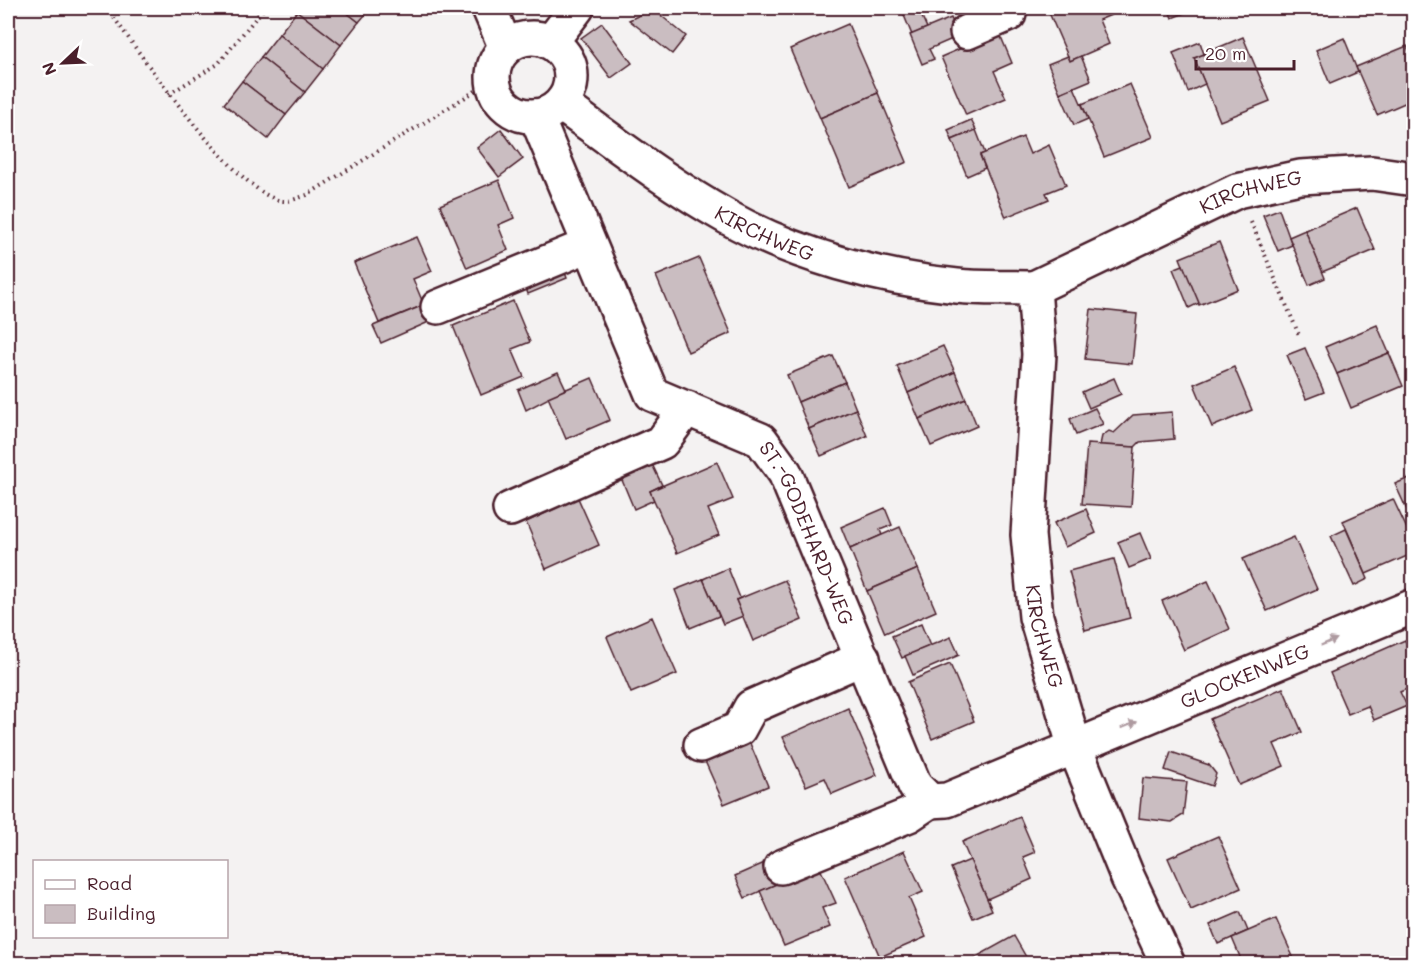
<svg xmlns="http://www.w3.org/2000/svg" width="1421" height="971" viewBox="0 0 1421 971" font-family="Mali,sans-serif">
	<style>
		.building { fill: #cabdc1; stroke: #4a1f2b; stroke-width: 1.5 }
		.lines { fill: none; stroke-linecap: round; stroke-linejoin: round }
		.minor-casing { stroke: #4a1f2b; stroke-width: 38 }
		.path { stroke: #4a1f2b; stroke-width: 4; stroke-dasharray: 1.5 4.5; stroke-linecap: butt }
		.minor { stroke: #fff; stroke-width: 33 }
		.oneway { fill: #ae9aa0 }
		.labels { text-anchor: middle; stroke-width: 6; stroke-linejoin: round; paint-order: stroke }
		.street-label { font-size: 20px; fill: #4a1f2b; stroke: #fff }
	</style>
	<rect width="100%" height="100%" fill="#f4f2f2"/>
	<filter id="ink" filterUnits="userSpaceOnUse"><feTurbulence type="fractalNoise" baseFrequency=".0167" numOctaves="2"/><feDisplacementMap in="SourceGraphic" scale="12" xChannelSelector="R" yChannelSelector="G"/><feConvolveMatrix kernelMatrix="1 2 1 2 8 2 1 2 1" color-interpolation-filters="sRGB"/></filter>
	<g filter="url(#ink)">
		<g class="building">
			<polygon points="300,8 341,8 359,22 341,45 297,11"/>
			<polygon points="341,8 371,8 359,22"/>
			<polygon points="901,8 918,8 927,28 912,35"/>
			<polygon points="1047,8 1116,8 1118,12 1099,20 1109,44 1070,61"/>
			<polygon points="1168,8 1197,8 1172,18"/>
			<polygon points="653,9 686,36 672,54 629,20"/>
			<polygon points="297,11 341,45 323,69 279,34"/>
			<polygon points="951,18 959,36 929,49 934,59 922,64 910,35"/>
			<polygon points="602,23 632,63 611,78 581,38"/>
			<polygon points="848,24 878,93 820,118 790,49"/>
			<polygon points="999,32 1012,63 994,71 1006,98 966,115 941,57"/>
			<polygon points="279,34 323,69 305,92 261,57"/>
			<polygon points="1243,37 1270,101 1220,121 1194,58"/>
			<polygon points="1344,38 1358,72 1330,84 1316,50"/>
			<polygon points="1200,42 1204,54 1194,58 1205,84 1188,92 1173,53"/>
			<polygon points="1407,46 1414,61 1414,99 1377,115 1356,67"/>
			<polygon points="1068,56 1070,61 1081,56 1091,80 1060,93 1048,64"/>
			<polygon points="261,57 305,92 286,115 242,81"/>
			<polygon points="242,81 286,115 268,139 224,104"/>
			<polygon points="1130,84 1153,137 1104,157 1082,104"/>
			<polygon points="1074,87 1088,119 1074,125 1060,93"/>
			<polygon points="878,93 907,162 849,187 820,118"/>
			<polygon points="971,120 976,130 952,140 948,130"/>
			<polygon points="501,129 523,159 499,177 477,148"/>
			<polygon points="976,130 985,153 980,155 985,168 967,176 952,140"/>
			<polygon points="1023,137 1030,154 1049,145 1066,185 1046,193 1049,199 1006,217 980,155"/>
			<polygon points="499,180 514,218 498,225 508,250 467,268 440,205"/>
			<polygon points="1357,208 1375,250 1322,272 1305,230"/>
			<polygon points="1279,209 1292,245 1278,251 1263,215"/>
			<polygon points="1305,230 1325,278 1309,285 1289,237"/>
			<polygon points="417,237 432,271 413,279 424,305 379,323 354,263"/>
			<polygon points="1219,242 1238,289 1199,305 1180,258"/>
			<polygon points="699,258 731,333 688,352 656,276"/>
			<polygon points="562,264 567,278 528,294 523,280"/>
			<polygon points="1183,265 1199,303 1189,308 1173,269"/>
			<polygon points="513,301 530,342 512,349 524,377 481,395 453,326"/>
			<polygon points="424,305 431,321 381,343 373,326"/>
			<polygon points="1091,309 1137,314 1132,364 1085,359"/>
			<polygon points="1377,325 1389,353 1337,374 1325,347"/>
			<polygon points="943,346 955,372 908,393 897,366"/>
			<polygon points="1305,348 1324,392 1306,399 1287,355"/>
			<polygon points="1389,353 1403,386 1351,408 1337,374"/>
			<polygon points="833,356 845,382 798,402 787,375"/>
			<polygon points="1234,367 1252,410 1212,427 1194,384"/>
			<polygon points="558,372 566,389 526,410 518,390"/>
			<polygon points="955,372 966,399 919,419 908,393"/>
			<polygon points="592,378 610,420 566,439 548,397"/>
			<polygon points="1114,378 1121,394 1089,408 1082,392"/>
			<polygon points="845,382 856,409 809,429 798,402"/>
			<polygon points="966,399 977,426 931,446 919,419"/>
			<polygon points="1095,408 1103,424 1076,435 1070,419"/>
			<polygon points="856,409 867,436 821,456 809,429"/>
			<polygon points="1172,412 1174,439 1140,442 1135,447 1100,445 1102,436 1109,431 1114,433 1133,415"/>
			<polygon points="1087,444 1135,447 1131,507 1082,504"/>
			<polygon points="650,460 662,485 650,491 654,500 634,509 619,473"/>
			<polygon points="717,462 733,499 708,509 719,535 677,553 650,491"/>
			<polygon points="1414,476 1414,507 1407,510 1395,484"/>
			<polygon points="578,498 599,545 546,569 526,522"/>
			<polygon points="1393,499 1414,544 1414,553 1366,574 1343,521"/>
			<polygon points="885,508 892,525 880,530 882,535 850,549 841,527"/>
			<polygon points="1086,509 1096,533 1065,547 1054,523"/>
			<polygon points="900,527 918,569 867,591 850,549"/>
			<polygon points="1346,529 1368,579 1354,586 1331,536"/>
			<polygon points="1140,533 1151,559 1129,568 1118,542"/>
			<polygon points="1294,537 1317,589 1267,611 1243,559"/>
			<polygon points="1114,559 1130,618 1085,630 1069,571"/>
			<polygon points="728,568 740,598 736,600 743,616 723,624 703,579"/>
			<polygon points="918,569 936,611 885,633 867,591"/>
			<polygon points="703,579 719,616 690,628 675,590"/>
			<polygon points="785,580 802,620 753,641 736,600"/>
			<polygon points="1208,581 1230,629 1184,650 1162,601"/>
			<polygon points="652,617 677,674 631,693 607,637"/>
			<polygon points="921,624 930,646 902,658 892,636"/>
			<polygon points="951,637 959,655 913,675 905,656"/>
			<polygon points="1405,640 1414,660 1414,686 1400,692 1407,706 1374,720 1368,706 1348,714 1330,673"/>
			<polygon points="950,664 974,721 932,739 908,682"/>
			<polygon points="1283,688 1302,732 1274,744 1284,766 1239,785 1210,719"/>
			<polygon points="848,708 877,775 832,794 825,778 806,786 783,737"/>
			<polygon points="749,741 768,786 724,804 704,759"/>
			<polygon points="1171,752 1209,765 1216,774 1212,786 1165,770"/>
			<polygon points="1143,778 1187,782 1183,815 1172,822 1139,818"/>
			<polygon points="1020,817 1035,852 1023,857 1032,879 987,899 962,842"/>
			<polygon points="1218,836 1241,888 1191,910 1168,858"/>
			<polygon points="904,851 923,892 909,898 926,937 880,957 845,877"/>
			<polygon points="970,860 992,910 973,918 951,868"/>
			<polygon points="769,861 779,883 745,898 735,876"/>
			<polygon points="819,866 836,903 822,908 830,927 784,946 760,891"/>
			<polygon points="1240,912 1248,931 1218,944 1210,925"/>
			<polygon points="1276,919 1295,961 1288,964 1243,964 1232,938"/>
			<polygon points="1014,936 1030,964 980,964 976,957"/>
		</g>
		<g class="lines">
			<g class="minor-casing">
				<g id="minor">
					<polyline points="489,8 506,48"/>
					<polyline points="967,32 1009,14 1010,8"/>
					<circle cx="532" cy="77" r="39"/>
					<polyline points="551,42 577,8"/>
					<path id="s1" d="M 561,104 C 615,143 668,184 727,217 C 795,255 879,278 957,286 C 982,289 1009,287 1034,288 L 1039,354 L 1028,535 L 1036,617 L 1075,748 L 1128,878 L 1168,964"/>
					<path id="s2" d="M 536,116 L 652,394 L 761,440 L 785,473 L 915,786 L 930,801 L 947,800 L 1414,606"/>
					<path id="s3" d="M 1034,288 L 1237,191 L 1300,177 L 1372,173 L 1414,179"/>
					<polyline points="438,307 589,245"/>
					<polyline points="510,509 662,442 687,408"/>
					<polyline points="701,745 739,729 751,707 863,658"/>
					<polyline points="781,867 909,815 930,801"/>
				</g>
			</g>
			<g class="path">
				<path d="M 107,8 C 134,45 241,202 285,201 C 292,201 301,197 307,195 L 493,80"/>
				<polyline points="169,94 218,64 264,8"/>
				<polyline points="1251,222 1299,335"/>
			</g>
			<use href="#minor" class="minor"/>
		</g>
		<defs><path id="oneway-solid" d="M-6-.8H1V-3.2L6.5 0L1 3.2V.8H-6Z" transform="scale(1.5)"/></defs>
		<g class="oneway">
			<use href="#oneway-solid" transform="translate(1329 642) rotate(-23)"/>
			<use href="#oneway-solid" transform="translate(1129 725) rotate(-23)"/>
		</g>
	</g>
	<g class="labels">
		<g class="street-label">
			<text dy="7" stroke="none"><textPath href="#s3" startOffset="238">KIRCHWEG</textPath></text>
			<text dy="7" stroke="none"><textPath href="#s1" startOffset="242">KIRCHWEG</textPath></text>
			<text dy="7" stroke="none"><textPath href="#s2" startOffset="524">ST.-GODEHARD-WEG</textPath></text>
			<text dy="7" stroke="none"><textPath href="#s1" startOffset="870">KIRCHWEG</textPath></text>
			<text dy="7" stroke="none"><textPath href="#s2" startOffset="1160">GLOCKENWEG</textPath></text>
		</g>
	</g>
	<rect width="1421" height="971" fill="none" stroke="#fff" stroke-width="30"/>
	<rect x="15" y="15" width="1391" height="941" fill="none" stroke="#4a1f2b" stroke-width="2" filter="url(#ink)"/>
	<rect x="33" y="860" width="195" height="78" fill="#ffffff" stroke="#b7a5aa" stroke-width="1.5"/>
	<rect x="45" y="880" width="30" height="9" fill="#ffffff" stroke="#b7a5aa" stroke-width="1.5"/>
	<text x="87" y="890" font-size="18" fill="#4a1f2b">Road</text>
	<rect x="45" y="905" width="30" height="18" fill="#cabdc1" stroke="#b7a5aa" stroke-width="1.5"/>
	<text x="87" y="920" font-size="18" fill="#4a1f2b">Building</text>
	<g transform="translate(63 63) rotate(247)" stroke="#ffffff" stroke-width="4.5" paint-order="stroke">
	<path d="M0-4.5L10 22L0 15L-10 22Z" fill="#4a1f2b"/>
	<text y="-9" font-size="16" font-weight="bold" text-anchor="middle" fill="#4a1f2b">N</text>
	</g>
	<path d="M1196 60v9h98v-9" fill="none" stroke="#4a1f2b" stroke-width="3"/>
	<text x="1205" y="60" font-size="18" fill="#4a1f2b" stroke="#ffffff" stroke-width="4.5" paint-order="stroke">20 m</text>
</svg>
